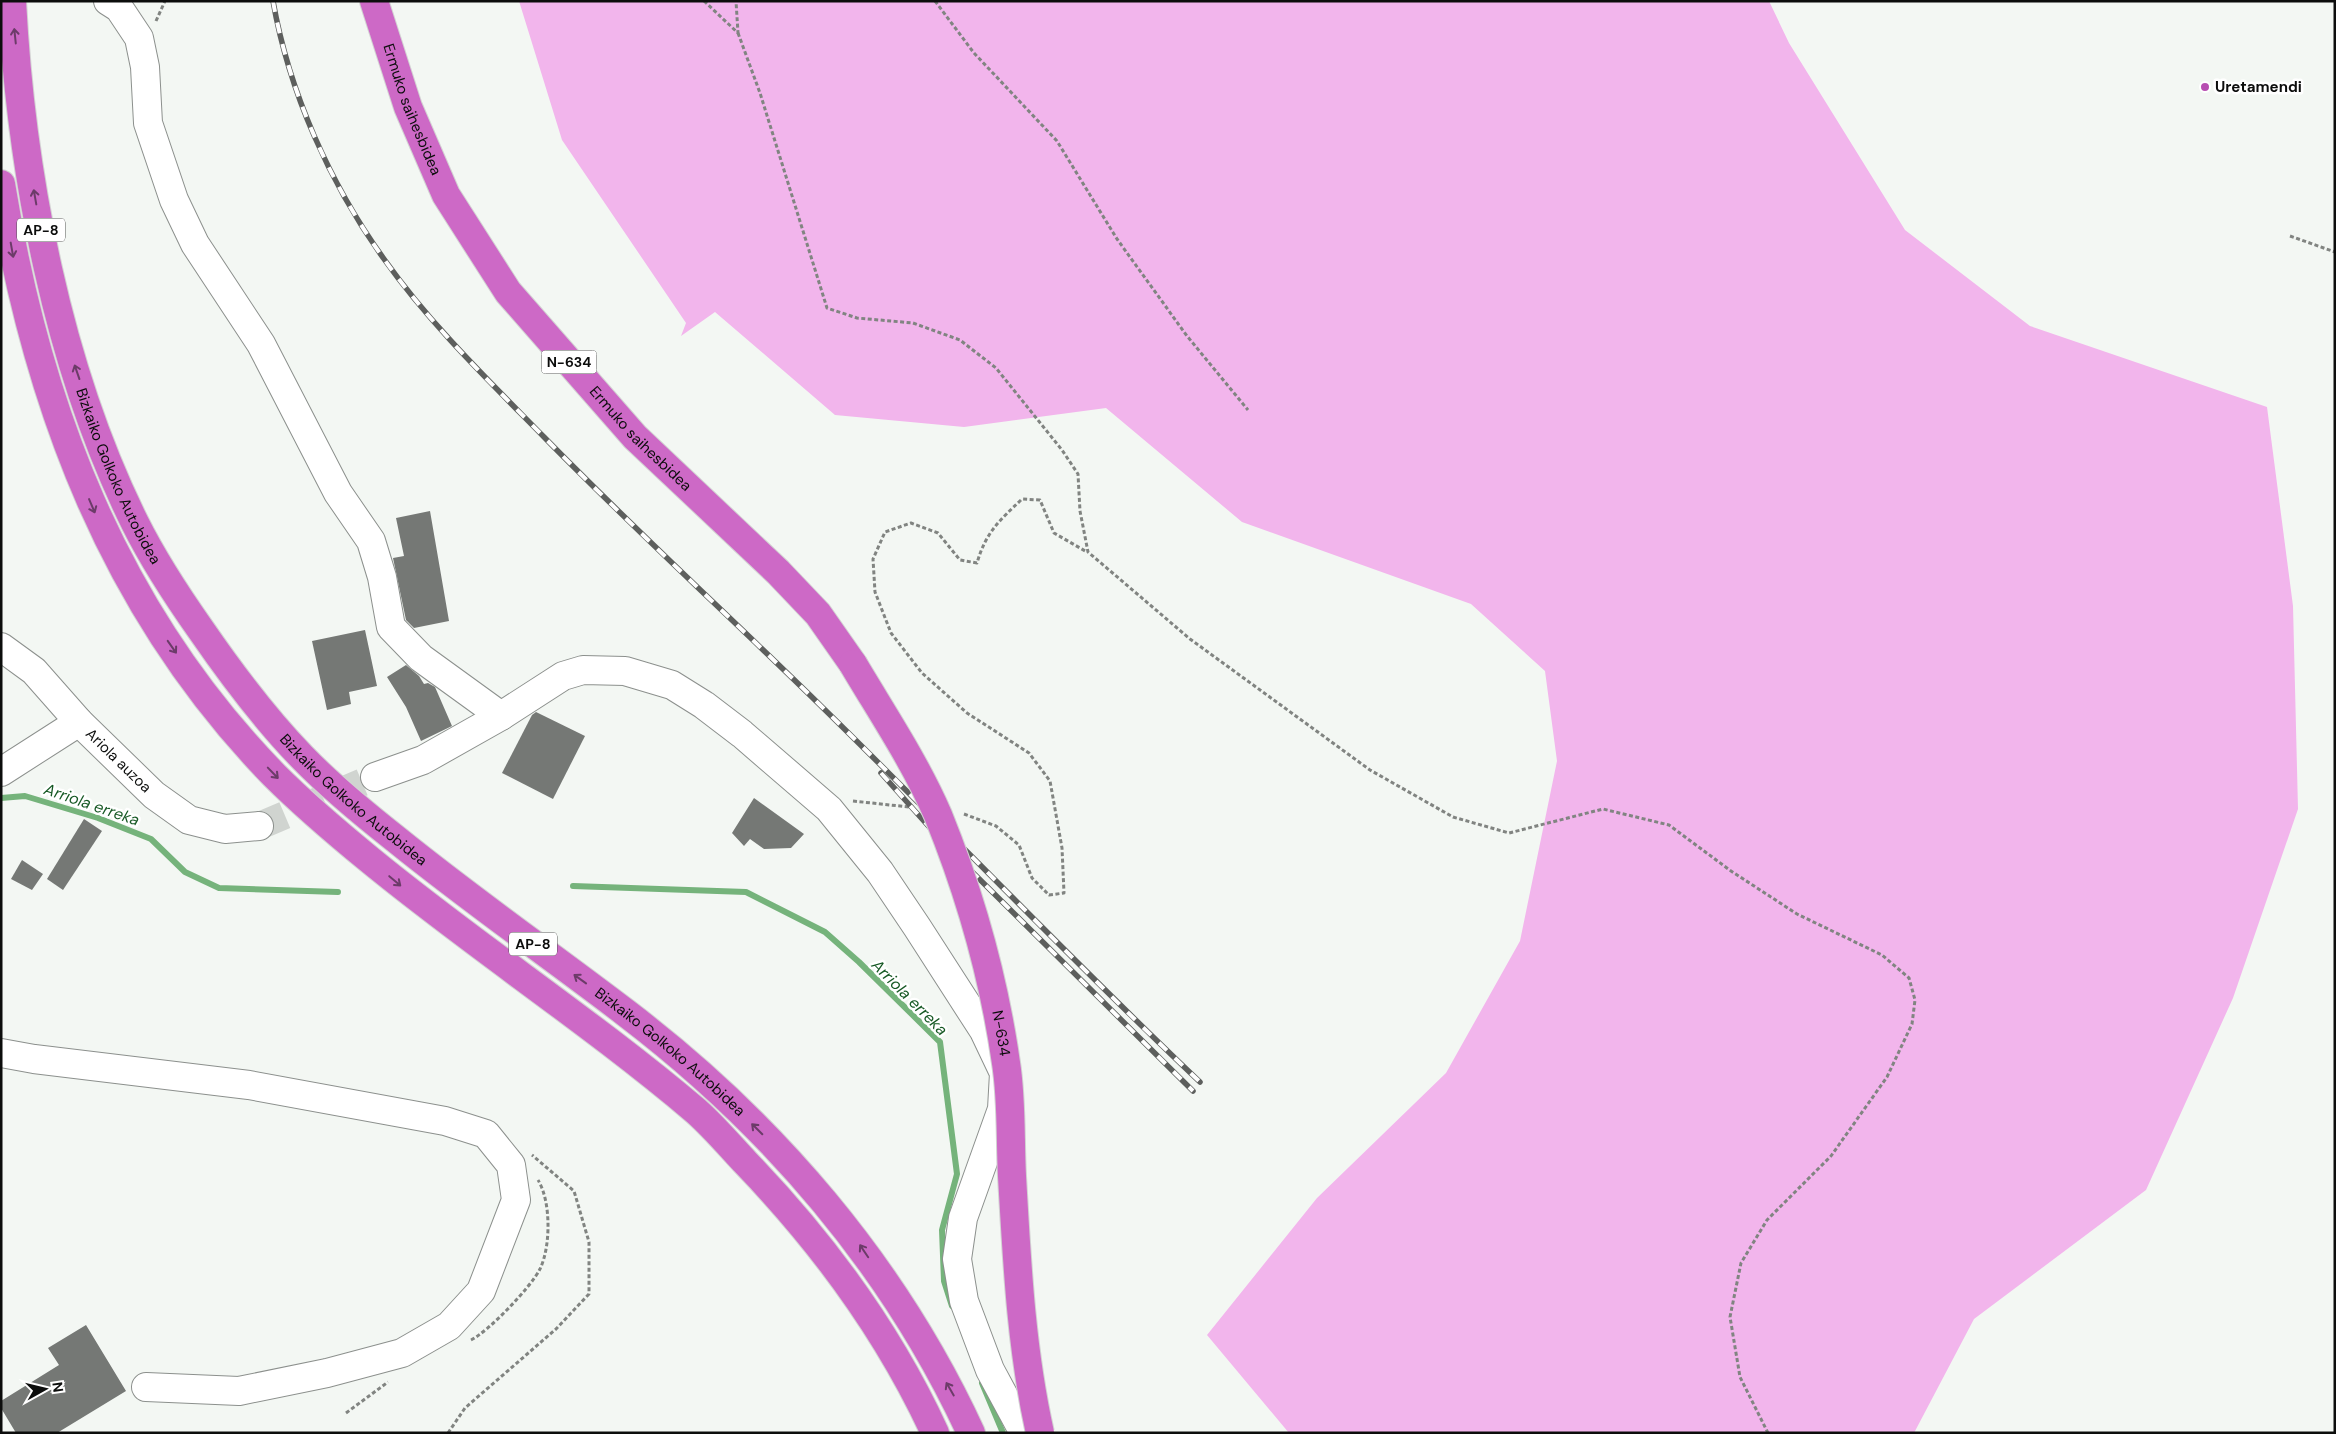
<svg xmlns="http://www.w3.org/2000/svg" width="2336" height="1434" viewBox="0 0 2336 1434" font-family="'DM Sans',sans-serif">
	<style>
		.green { fill: #f2b5ec }
		.lines { fill: none; stroke-linecap: round; stroke-linejoin: round }
		.stream { stroke: #75b37b; stroke-width: 6 }
		.building { fill: #757875 }
		.minor-tunnel { stroke: #d0d4d0; stroke-width: 28; stroke-dasharray: 28 14; stroke-linecap: butt }
		.minor-casing { stroke: #8c908d; stroke-width: 30 }
		.highway-casing { stroke: #d3d3d3; stroke-width: 30 }
		.path { stroke: #818481; stroke-width: 3; stroke-dasharray: 4 2.5; stroke-linecap: butt }
		.minor { stroke: #fff; stroke-width: 28 }
		.highway { stroke: #cd69c6; stroke-width: 28 }
		.rail-casing { stroke: #5d5f5d; stroke-width: 5.5 }
		.rail { stroke: #fff; stroke-width: 4; stroke-dasharray: 11; stroke-linecap: butt }
		.highway-bridge-casing { stroke: #d3d3d3; stroke-width: 30; stroke-linecap: butt }
		.highway-bridge { stroke: #cd69c6; stroke-width: 28 }
		.oneway { stroke: #6c3b69 }
		.poi-dot { fill: #b74eb1; stroke: #fff; stroke-width: 2 }
		.labels { text-anchor: middle; stroke-width: 5; stroke-linejoin: round; paint-order: stroke }
		.shield { fill: #fff; stroke: #555655; stroke-width: 1 }
		.shield-label { font-size: 14px; font-weight: bold; fill: #0c0d0c }
		.poi-label { font-size: 15px; font-weight: bold; fill: #0c0d0c; stroke: #fff; text-anchor: start }
		.street-label { font-size: 15px; fill: #0c0d0c; stroke: #fff }
		.water-label { font-size: 16px; font-style: italic; fill: #155823; stroke: #fff }
	</style>
	<rect width="100%" height="100%" fill="#f3f7f3"/>
	<polygon class="green" points="519,1 1769,1 1789,43 1905,230 2030,326 2267,407 2293,606 2298,809 2233,998 2146,1190 1974,1319 1914,1433 1289,1433 1207,1335 1317,1198 1446,1073 1520,941 1557,761 1545,671 1471,604 1242,522 1106,408 964,427 835,415 715,312 681,336 686,323 562,140"/>
	<g class="lines">
		<g class="stream">
			<polyline points="1,798 25,796 98,818 151,839 185,872 219,888 338,892"/>
			<polyline points="573,886 746,892 825,932 859,962 940,1042 957,1174 942,1230 944,1281 952,1306"/>
			<polyline points="982,1383 1003,1433"/>
		</g>
	</g>
	<g class="building">
		<polygon points="430,511 449,621 414,628 406,620 393,558 404,556 396,518"/>
		<polygon points="365,630 377,686 349,692 351,704 327,710 312,641"/>
		<polygon points="406,665 419,676 424,684 428,683 435,687 452,726 421,741 406,707 387,677"/>
		<polygon points="536,712 585,736 553,799 502,773 532,715"/>
		<polygon points="754,798 804,834 791,848 764,849 750,839 744,846 732,833"/>
		<polygon points="84,819 102,831 63,890 47,879"/>
		<polygon points="22,860 43,874 32,890 11,879"/>
		<polygon points="86,1325 126,1391 57,1433 16,1433 1,1408 1,1401 59,1365 48,1348"/>
	</g>
	<g class="lines">
		<polyline class="minor-tunnel" points="259,826 375,777"/>
		<g class="minor-casing">
			<g id="minor">
				<polyline points="108,1 119,8 139,38 145,67 148,123 174,200 195,244 261,344 338,493 371,541 382,577 391,627 421,658 501,716"/>
				<path id="s1" d="M 1,647 L 34,671 L 79,722 L 154,795 L 189,820 L 225,829 L 259,826"/>
				<polyline points="1,772 79,722"/>
				<polyline points="375,777 423,760 501,716 563,676 583,670 625,671 672,685 704,705 742,734 829,809 880,872 917,927 984,1031 1004,1073 1002,1109 963,1218 957,1259 964,1301 990,1370 1024,1433"/>
				<polyline points="1,1053 34,1059 249,1085 445,1121 486,1134 511,1165 516,1200 481,1291 449,1326 402,1353 327,1373 239,1391 146,1387"/>
			</g>
		</g>
		<g class="highway-casing">
			<g id="highway">
				<path id="s2" d="M 12,1 C 21,174 58,368 135,523 C 154,561 177,596 201,630 C 232,675 264,718 302,757 C 331,787 364,814 397,840 C 471,900 550,955 626,1013 C 772,1124 894,1266 971,1433"/>
				<path id="s3" d="M 374,1 L 408,107 L 446,195 L 508,292 L 635,437 L 778,572 L 818,614 L 853,664"/>
				<path d="M 1,184 C 37,406 114,611 274,775 C 304,805 337,833 370,860 C 476,947 591,1022 696,1111 C 714,1127 730,1146 746,1163 C 822,1242 889,1333 935,1433"/>
			</g>
		</g>
		<g class="path">
			<polyline points="704,1 738,33 736,1"/>
			<polyline points="935,1 974,53 1057,141 1117,239 1187,336 1248,410"/>
			<polyline points="156,21 165,1"/>
			<polyline points="738,33 760,93 827,308 857,318 913,323 960,340 996,368 1062,450 1078,474 1080,511 1088,552 1190,639 1370,770 1453,817 1509,833 1603,809 1669,825 1731,871 1797,914 1882,955 1909,978 1915,1000 1912,1024 1887,1077 1831,1156 1767,1220 1741,1263 1730,1317 1740,1377 1768,1433"/>
			<polyline points="2290,236 2335,252"/>
			<polyline points="853,801 909,807"/>
			<path d="M 964,814 L 996,826 L 1019,845 L 1032,878 L 1049,895 L 1064,893 L 1062,848 L 1050,781 L 1029,753 L 967,713 L 922,673 L 891,633 L 875,592 L 873,559 L 885,532 L 911,523 L 938,533 L 960,560 L 977,563 C 986,532 999,521 1022,499 L 1040,500 L 1054,533 L 1087,552"/>
			<path d="M 471,1340 C 489,1331 531,1287 540,1269 C 551,1246 551,1201 538,1180"/>
			<polyline points="346,1413 388,1382"/>
			<polyline points="448,1433 465,1408 556,1329 589,1294 589,1242 574,1191 532,1155"/>
		</g>
		<use href="#minor" class="minor"/>
		<use href="#highway" class="highway"/>
		<g class="rail-casing">
			<g id="rail">
				<path d="M 273,1 C 289,92 330,184 384,259 C 430,324 488,380 544,437 C 633,528 728,615 819,704 C 947,829 1070,959 1200,1082"/>
				<polyline points="881,773 948,848 1193,1091"/>
			</g>
		</g>
		<use href="#rail" class="rail"/>
		<g class="highway-bridge-casing">
			<g id="highway-bridge">
				<path id="s4" d="M 853,664 C 882,713 915,762 938,815 C 970,894 994,979 1006,1063 C 1012,1100 1010,1139 1012,1176 C 1017,1263 1021,1348 1040,1433"/>
			</g>
		</g>
		<use href="#highway-bridge" class="highway-bridge"/>
	</g>
	<defs><path id="oneway-shaft" d="M-6 0H5M1.5-3L5.5 0L1.5 3" fill="none" stroke-width="1.6" stroke-linecap="round" stroke-linejoin="round" transform="scale(1.25)"/></defs>
	<g class="oneway">
		<use href="#oneway-shaft" transform="translate(15 36) rotate(-96)"/>
		<use href="#oneway-shaft" transform="translate(35 197) rotate(-100)"/>
		<use href="#oneway-shaft" transform="translate(12 250) rotate(80)"/>
		<use href="#oneway-shaft" transform="translate(77 372) rotate(-109)"/>
		<use href="#oneway-shaft" transform="translate(92 506) rotate(67)"/>
		<use href="#oneway-shaft" transform="translate(172 647) rotate(55)"/>
		<use href="#oneway-shaft" transform="translate(273 773) rotate(46)"/>
		<use href="#oneway-shaft" transform="translate(395 881) rotate(40)"/>
		<use href="#oneway-shaft" transform="translate(580 979) rotate(-144)"/>
		<use href="#oneway-shaft" transform="translate(757 1129) rotate(-135)"/>
		<use href="#oneway-shaft" transform="translate(864 1251) rotate(-124)"/>
		<use href="#oneway-shaft" transform="translate(950 1389) rotate(-120)"/>
	</g>
	<circle class="poi-dot" cx="2205" cy="87" r="5"/>
	<g class="labels">
		<g class="shield">
			<rect x="17" y="218.5" width="48" height="23" rx="4"/>
			<rect x="541.5" y="350.5" width="55" height="23" rx="4"/>
			<rect x="509" y="932.5" width="48" height="23" rx="4"/>
		</g>
		<g class="shield-label">
			<text x="41" y="235">AP-8</text>
			<text x="569" y="367">N-634</text>
			<text x="533" y="949">AP-8</text>
		</g>
		<g class="poi-label">
			<text x="2215" y="92">Uretamendi</text>
		</g>
		<g class="street-label">
			<text dy="5" stroke="none"><textPath href="#s3" startOffset="115">Ermuko saihesbidea</textPath></text>
			<text dy="5" stroke="none"><textPath href="#s3" startOffset="520">Ermuko saihesbidea</textPath></text>
			<text dy="5" stroke="none"><textPath href="#s2" startOffset="490">Bizkaiko Golkoko Autobidea</textPath></text>
			<text dy="5" stroke="none"><textPath href="#s1" startOffset="164">Ariola auzoa</textPath></text>
			<text dy="5" stroke="none"><textPath href="#s2" startOffset="895">Bizkaiko Golkoko Autobidea</textPath></text>
			<text dy="5" stroke="none"><textPath href="#s4" startOffset="401">N-634</textPath></text>
			<text dy="5" stroke="none"><textPath href="#s2" startOffset="1300">Bizkaiko Golkoko Autobidea</textPath></text>
		</g>
		<g class="water-label">
			<text transform="translate(92 804) rotate(19)" y="6">Arriola erreka</text>
			<text transform="translate(910 997) rotate(45)" y="6">Arriola erreka</text>
		</g>
	</g>
	<rect width="2336" height="1434" fill="none" stroke="#0c0d0c" stroke-width="5"/>
	<g transform="translate(45 1389) rotate(82)" stroke="#ffffff" stroke-width="4" paint-order="stroke">
	<path d="M0-4L9 19L0 12L-9 19Z" fill="#0c0d0c"/>
	<text y="-8" font-size="14" font-weight="bold" text-anchor="middle" fill="#0c0d0c">N</text>
	</g>
</svg>
